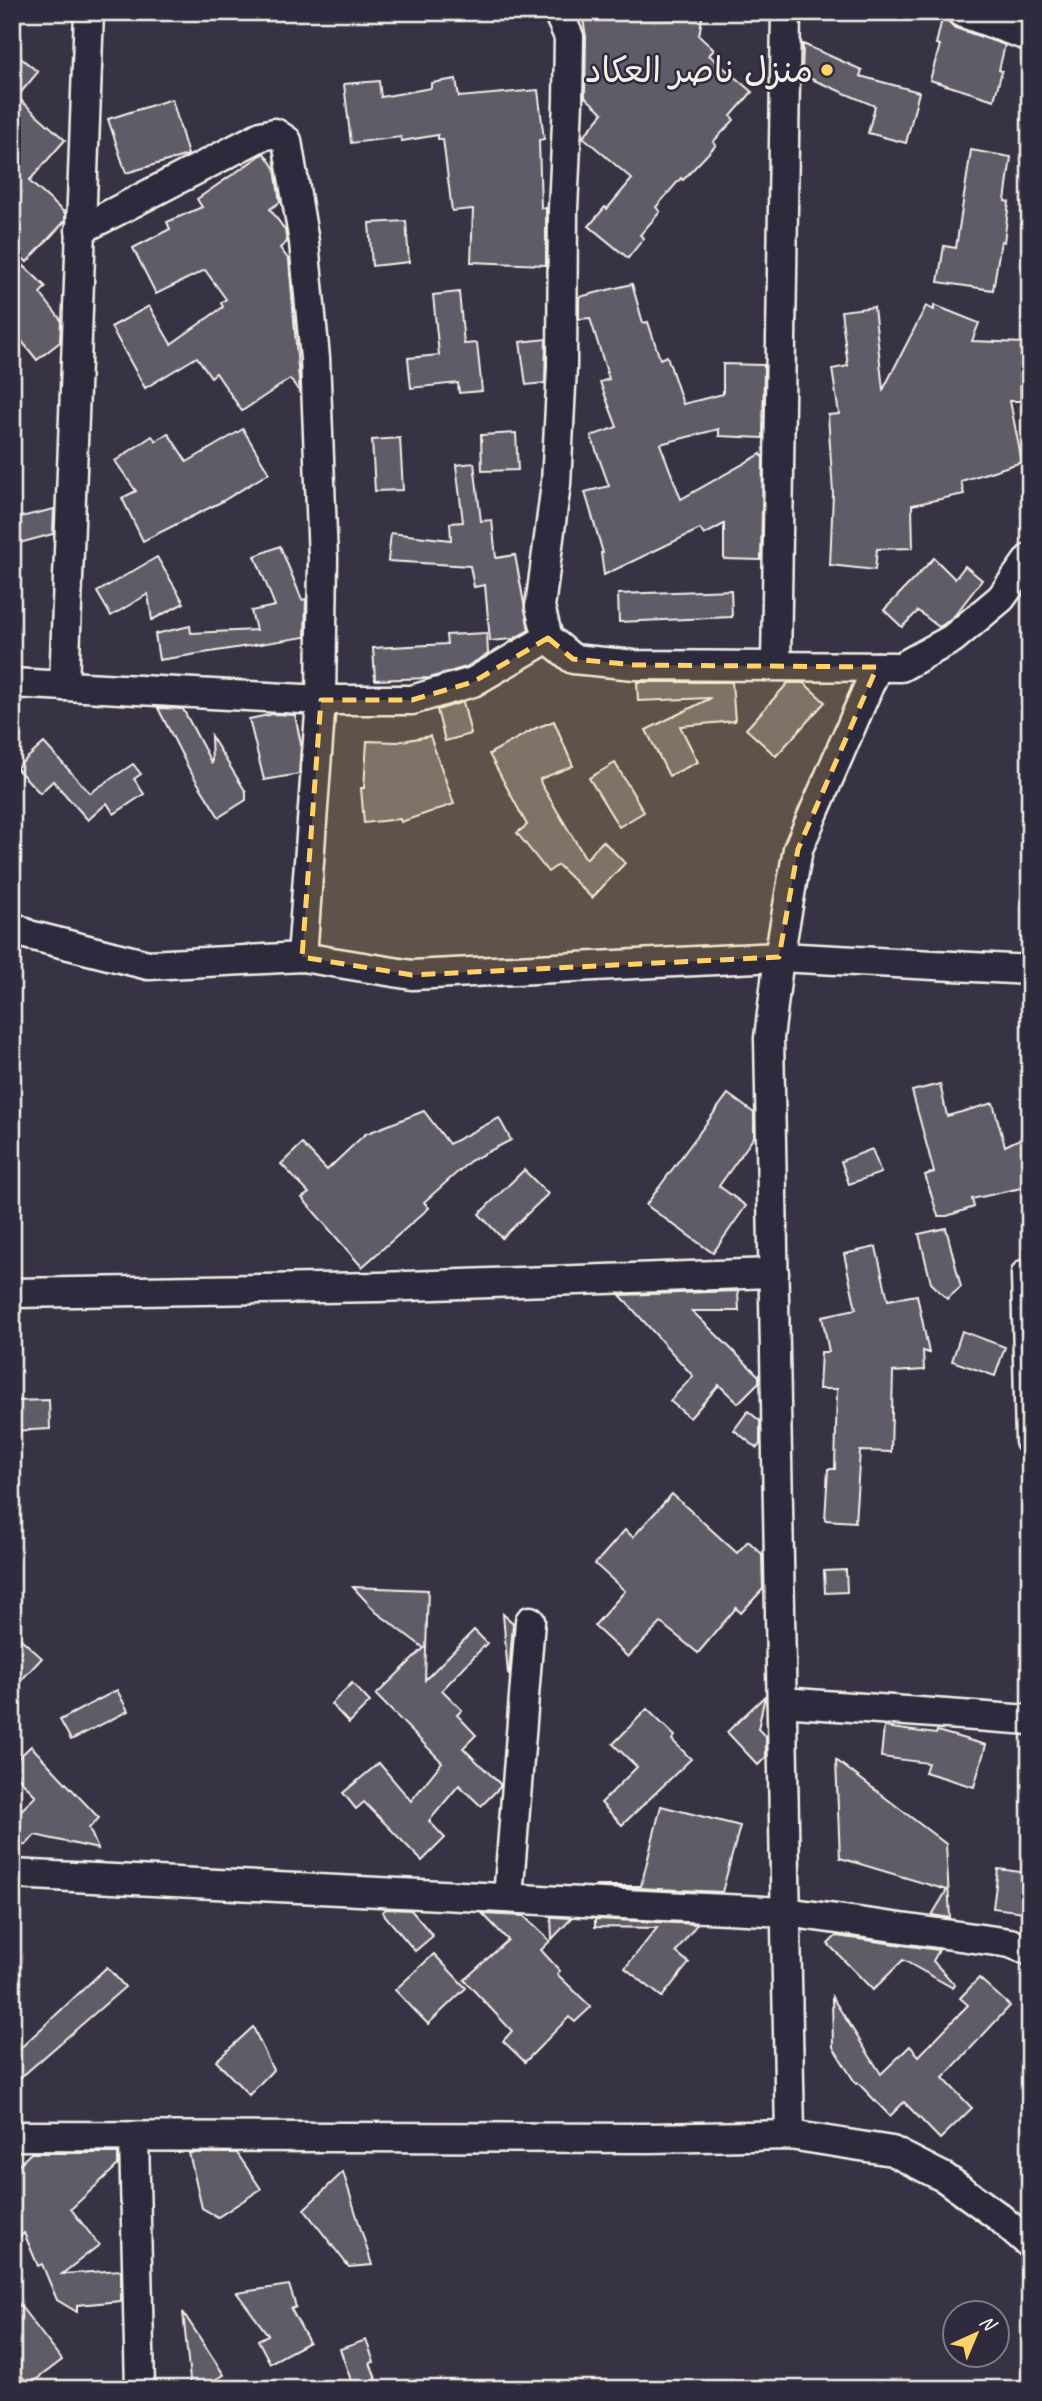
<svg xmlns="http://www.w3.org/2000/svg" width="1042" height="2401" viewBox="0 0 1042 2401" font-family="Caveat,'Playpen Sans Arabic',sans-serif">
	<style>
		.building { fill: #5f5c67; stroke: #f4f1e8; stroke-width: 2 }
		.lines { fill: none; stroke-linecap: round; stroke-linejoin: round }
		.minor-casing { stroke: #f4f1e8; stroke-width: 33 }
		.minor { stroke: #2f2a3d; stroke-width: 28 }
		.marked { fill: #ffd166; fill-opacity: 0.2; stroke: #ffd166; stroke-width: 5; stroke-dasharray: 14 9; stroke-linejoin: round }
		.poi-dot { fill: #ffd166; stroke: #2f2a3d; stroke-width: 2.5 }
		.labels { text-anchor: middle; stroke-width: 5; stroke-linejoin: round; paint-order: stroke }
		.poi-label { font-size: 35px; fill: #f4f1e8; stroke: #2f2a3d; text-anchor: end }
	</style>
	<rect width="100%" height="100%" fill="#373244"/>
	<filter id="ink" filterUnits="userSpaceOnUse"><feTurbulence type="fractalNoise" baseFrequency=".0143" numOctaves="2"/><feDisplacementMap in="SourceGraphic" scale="14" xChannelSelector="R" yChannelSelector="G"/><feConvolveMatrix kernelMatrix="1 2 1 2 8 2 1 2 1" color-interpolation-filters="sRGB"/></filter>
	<g filter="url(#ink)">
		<g class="building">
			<polygon points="703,12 699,36 714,50 709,55 752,92 731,116 734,120 713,142 716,145 683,180 681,178 656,207 660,212 640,235 644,238 628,258 589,226 605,207 607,209 632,179 583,137 603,113 585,97 586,37 582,13"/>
			<polygon points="942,19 947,20 955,28 1005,45 999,70 1002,71 994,100 930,80 940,45 936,44"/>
			<polygon points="803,44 862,70 860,76 919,92 906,143 868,133 875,106 802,75"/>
			<polygon points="12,51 38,72 17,97 65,140 29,181 65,213 65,221 27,262 12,249"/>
			<polygon points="456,79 459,97 538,90 544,139 539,140 541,208 546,208 546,265 471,262 473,209 452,211 443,139 438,139 438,135 402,141 401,137 351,143 344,84 379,81 381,97 431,88 431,83"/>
			<polygon points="172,99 188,155 126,173 108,119"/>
			<polygon points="971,150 1011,157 1005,201 1009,202 1004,242 1001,241 993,290 938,282 944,246 956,248"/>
			<polygon points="264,153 275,169 280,202 270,209 285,230 287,242 280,248 289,260 300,392 290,379 242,411 216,373 211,377 197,357 145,388 111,327 149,306 171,344 223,307 221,303 226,299 205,270 156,294 133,248 170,229 167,222 202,207 197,199"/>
			<polygon points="406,221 409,262 372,266 369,223"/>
			<polygon points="22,264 46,287 40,293 61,320 60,342 37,360 12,329 12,275"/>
			<polygon points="632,284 643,323 648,322 660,359 667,356 683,404 723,394 723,364 764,365 763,438 719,436 719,429 660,444 681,499 761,454 763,458 761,560 724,559 724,524 704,535 700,529 604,575 601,553 603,553 585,492 609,486 591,436 617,427 600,382 609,379 590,318 579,319 579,297"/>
			<polygon points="459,292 464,344 477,343 482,391 459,393 458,383 411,388 408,358 439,355 433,295"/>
			<polygon points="934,305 979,323 972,341 1025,343 1024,366 1020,365 1021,401 1010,401 1022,462 961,481 964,494 912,505 913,548 877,549 875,570 830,565 833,493 828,415 839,414 832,369 848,366 841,311 874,307 883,390 926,306 934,310"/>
			<polygon points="546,339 545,383 526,385 520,342"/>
			<polygon points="243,429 269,473 221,502 143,541 122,498 136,491 115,461 152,436 156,441 168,433 187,462"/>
			<polygon points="516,433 518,470 482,471 481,435"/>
			<polygon points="400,438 403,490 375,491 372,440"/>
			<polygon points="474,463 481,521 492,520 496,558 515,555 529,630 513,639 490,641 485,585 474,587 470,566 388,561 391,533 451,540 450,523 463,522 456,465"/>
			<polygon points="54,509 53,534 12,545 12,519"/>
			<polygon points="280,546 302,600 306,599 305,637 159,660 155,634 190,626 191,633 256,630 251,611 275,606 255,556"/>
			<polygon points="157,557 184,603 152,620 148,594 111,616 97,592"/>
			<polygon points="934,558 955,579 965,566 982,580 955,615 943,625 939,627 918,611 902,627 884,610"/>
			<polygon points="731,590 732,617 619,622 618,594"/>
			<polygon points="487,633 488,654 466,667 429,678 375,680 373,648 447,644 446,635"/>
			<polygon points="637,682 732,682 735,721 680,726 698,762 669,776 646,730 711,698 638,701"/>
			<polygon points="788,683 804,683 825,702 776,756 746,729"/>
			<polygon points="463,702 471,734 445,741 437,710"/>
			<polygon points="158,708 183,709 212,764 211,736 246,792 246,800 219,817 189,769"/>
			<polygon points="273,714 295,715 301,744 299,774 264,780 249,719"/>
			<polygon points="554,721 573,766 540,779 541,784 586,859 603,841 625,863 592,898 558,865 548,872 517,833 527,825 489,754 536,728"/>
			<polygon points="430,736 454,804 401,822 400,819 364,823 361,788 364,788 367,741 397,742"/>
			<polygon points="44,743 90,793 133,764 141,774 134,779 144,794 114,814 107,803 88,820 53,781 40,793 16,768"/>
			<polygon points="615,763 644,812 619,827 589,778"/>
			<polygon points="940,1084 947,1116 993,1103 1005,1146 1030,1134 1030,1186 972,1199 974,1207 947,1216 938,1216 925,1175 934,1172 912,1091"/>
			<polygon points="728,1094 754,1113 754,1137 719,1186 746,1206 713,1253 646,1205"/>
			<polygon points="424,1111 449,1144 499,1118 511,1140 470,1161 424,1202 429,1208 362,1267 302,1198 309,1193 281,1164 302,1144 327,1170 365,1134"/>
			<polygon points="872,1149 881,1173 849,1184 841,1161"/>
			<polygon points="524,1170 548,1194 502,1238 479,1214"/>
			<polygon points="946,1228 961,1287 947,1299 931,1283 919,1234"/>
			<polygon points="876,1247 888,1300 917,1295 929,1353 923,1351 924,1370 893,1372 891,1452 860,1451 855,1522 825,1520 828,1469 835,1469 837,1389 819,1389 821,1352 829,1352 822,1316 856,1309 844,1254"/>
			<polygon points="738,1291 739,1311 692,1311 759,1376 759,1382 738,1403 719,1385 690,1418 670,1401 693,1376 620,1295"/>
			<polygon points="962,1331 1005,1347 995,1376 952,1361"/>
			<polygon points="49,1400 50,1429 12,1431 12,1401"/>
			<polygon points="748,1411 760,1421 760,1444 757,1448 734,1430"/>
			<polygon points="672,1494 737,1553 748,1541 762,1554 763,1589 741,1613 736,1608 698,1653 661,1623 628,1657 594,1626 625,1591 595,1564 625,1530 633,1537"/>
			<polygon points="846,1570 847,1592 825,1593 824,1571"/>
			<polygon points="353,1587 428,1590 425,1680 474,1630 487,1643 442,1690 462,1710 457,1715 476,1735 463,1748 500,1784 500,1787 481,1806 459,1785 429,1821 445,1838 422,1861 364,1802 356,1809 343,1793 379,1763 411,1801 442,1762 376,1695 424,1648 376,1612"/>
			<polygon points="503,1614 513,1623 509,1675 508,1674"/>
			<polygon points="12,1631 42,1658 12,1690"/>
			<polygon points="352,1683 370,1702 349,1723 331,1704"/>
			<polygon points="117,1690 128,1711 71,1740 60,1720"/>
			<polygon points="765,1696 758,1729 766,1737 766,1757 758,1765 727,1732"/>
			<polygon points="647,1709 675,1736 672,1740 691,1759 622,1825 601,1803 637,1767 613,1744"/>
			<polygon points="884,1727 936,1734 937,1731 986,1745 974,1787 925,1772 928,1763 881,1757"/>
			<polygon points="31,1746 99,1818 89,1828 98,1849 35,1835 26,1845 12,1846 12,1819 36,1796 12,1771 12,1764"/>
			<polygon points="836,1760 946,1844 950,1918 932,1915 947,1890 840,1858"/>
			<polygon points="661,1806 740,1826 722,1892 595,1886 641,1886"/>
			<polygon points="998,1869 1028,1873 1023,1912 993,1908"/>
			<polygon points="386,1909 411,1910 433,1936 415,1951 382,1912"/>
			<polygon points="483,1914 524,1916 550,1941 541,1950 560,1971 557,1974 591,2007 575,2022 569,2017 525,2062 503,2041 512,2031 464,1980 508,1940"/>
			<polygon points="551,1917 572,1918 552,1939"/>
			<polygon points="595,1919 697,1924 676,1952 689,1963 662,1997 625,1968 657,1928 595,1927"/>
			<polygon points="836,1936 939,1950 933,1961 955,1985 953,1988 903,1960 873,1990 828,1944"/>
			<polygon points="434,1954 466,1988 428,2024 395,1990"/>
			<polygon points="107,1967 125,1987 12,2085 12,2056"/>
			<polygon points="979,1978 1010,2006 943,2078 972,2108 940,2139 904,2102 890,2116 858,2083 856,2084 833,2047 832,1997 881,2074 910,2046 919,2056 968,2005 960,1998"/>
			<polygon points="253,2027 273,2070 249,2095 216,2061"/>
			<polygon points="31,2153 118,2153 118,2165 71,2209 99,2245 62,2274 121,2270 121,2301 77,2305 77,2312 57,2300 42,2264 38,2266 24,2233 12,2244 12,2171"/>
			<polygon points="189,2153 237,2153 261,2189 218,2217 202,2208"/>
			<polygon points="343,2172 372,2265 349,2267 304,2209"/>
			<polygon points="289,2285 296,2307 291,2309 309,2342 270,2363 258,2340 268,2335 237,2293"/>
			<polygon points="12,2295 62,2360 29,2385 12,2363"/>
			<polygon points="183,2312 224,2375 198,2389 191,2389"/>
			<polygon points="366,2340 374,2362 370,2363 380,2389 354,2389 340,2349"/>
		</g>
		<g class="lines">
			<g class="minor-casing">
				<g id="minor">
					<polyline points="558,12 569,37 568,102 563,209 562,367 556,484 540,607 548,638 573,659 635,665 901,667 952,639 1001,598 1030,558"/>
					<polyline points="961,12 1030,37"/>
					<polyline points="80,230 261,136 275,133 287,141 304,242 315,358 323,559 321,700 302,957"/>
					<polyline points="776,665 786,12"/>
					<polyline points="12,683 321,700 412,700 473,682 548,638"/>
					<polyline points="64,686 89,12"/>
					<polyline points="12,926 29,935 148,965 302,957 412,975 779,957 1030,970"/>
					<polyline points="1030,1274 1026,1274 1030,1441"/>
					<polyline points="12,1293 379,1287 774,1273"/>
					<polyline points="782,1702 1030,1720"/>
					<polyline points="12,1874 786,1912 1010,1943 1030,1951"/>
					<polyline points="508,1898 530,1621"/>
					<polyline points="790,2135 769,1038 779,957 798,849 877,667"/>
					<polyline points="12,2136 650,2138 790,2135 892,2151 945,2178 999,2217 1030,2244"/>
					<polyline points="134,2138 140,2389"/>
				</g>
			</g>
			<use href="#minor" class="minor"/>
		</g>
	</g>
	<path class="marked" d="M 548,638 L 573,659 L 635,665 L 877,667 L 798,849 L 779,957 L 412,975 L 302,957 L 321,700 L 412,700 L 473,682 Z"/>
	<circle class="poi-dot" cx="827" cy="70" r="7"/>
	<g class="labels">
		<g class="poi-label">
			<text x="813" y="82">منزل ناصر العكاد</text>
		</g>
	</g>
	<rect width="1042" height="2401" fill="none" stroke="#2f2a3d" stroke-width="42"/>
	<rect x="21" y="21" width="1000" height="2359" fill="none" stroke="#f4f1e8" stroke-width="2.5" filter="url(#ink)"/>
	<g transform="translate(976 2334) rotate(44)"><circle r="33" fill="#2f2a3d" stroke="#7e7a81" stroke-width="2"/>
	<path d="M0-5L12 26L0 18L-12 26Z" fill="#ffd166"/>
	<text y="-10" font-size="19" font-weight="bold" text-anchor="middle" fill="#f4f1e8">N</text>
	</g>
</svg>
